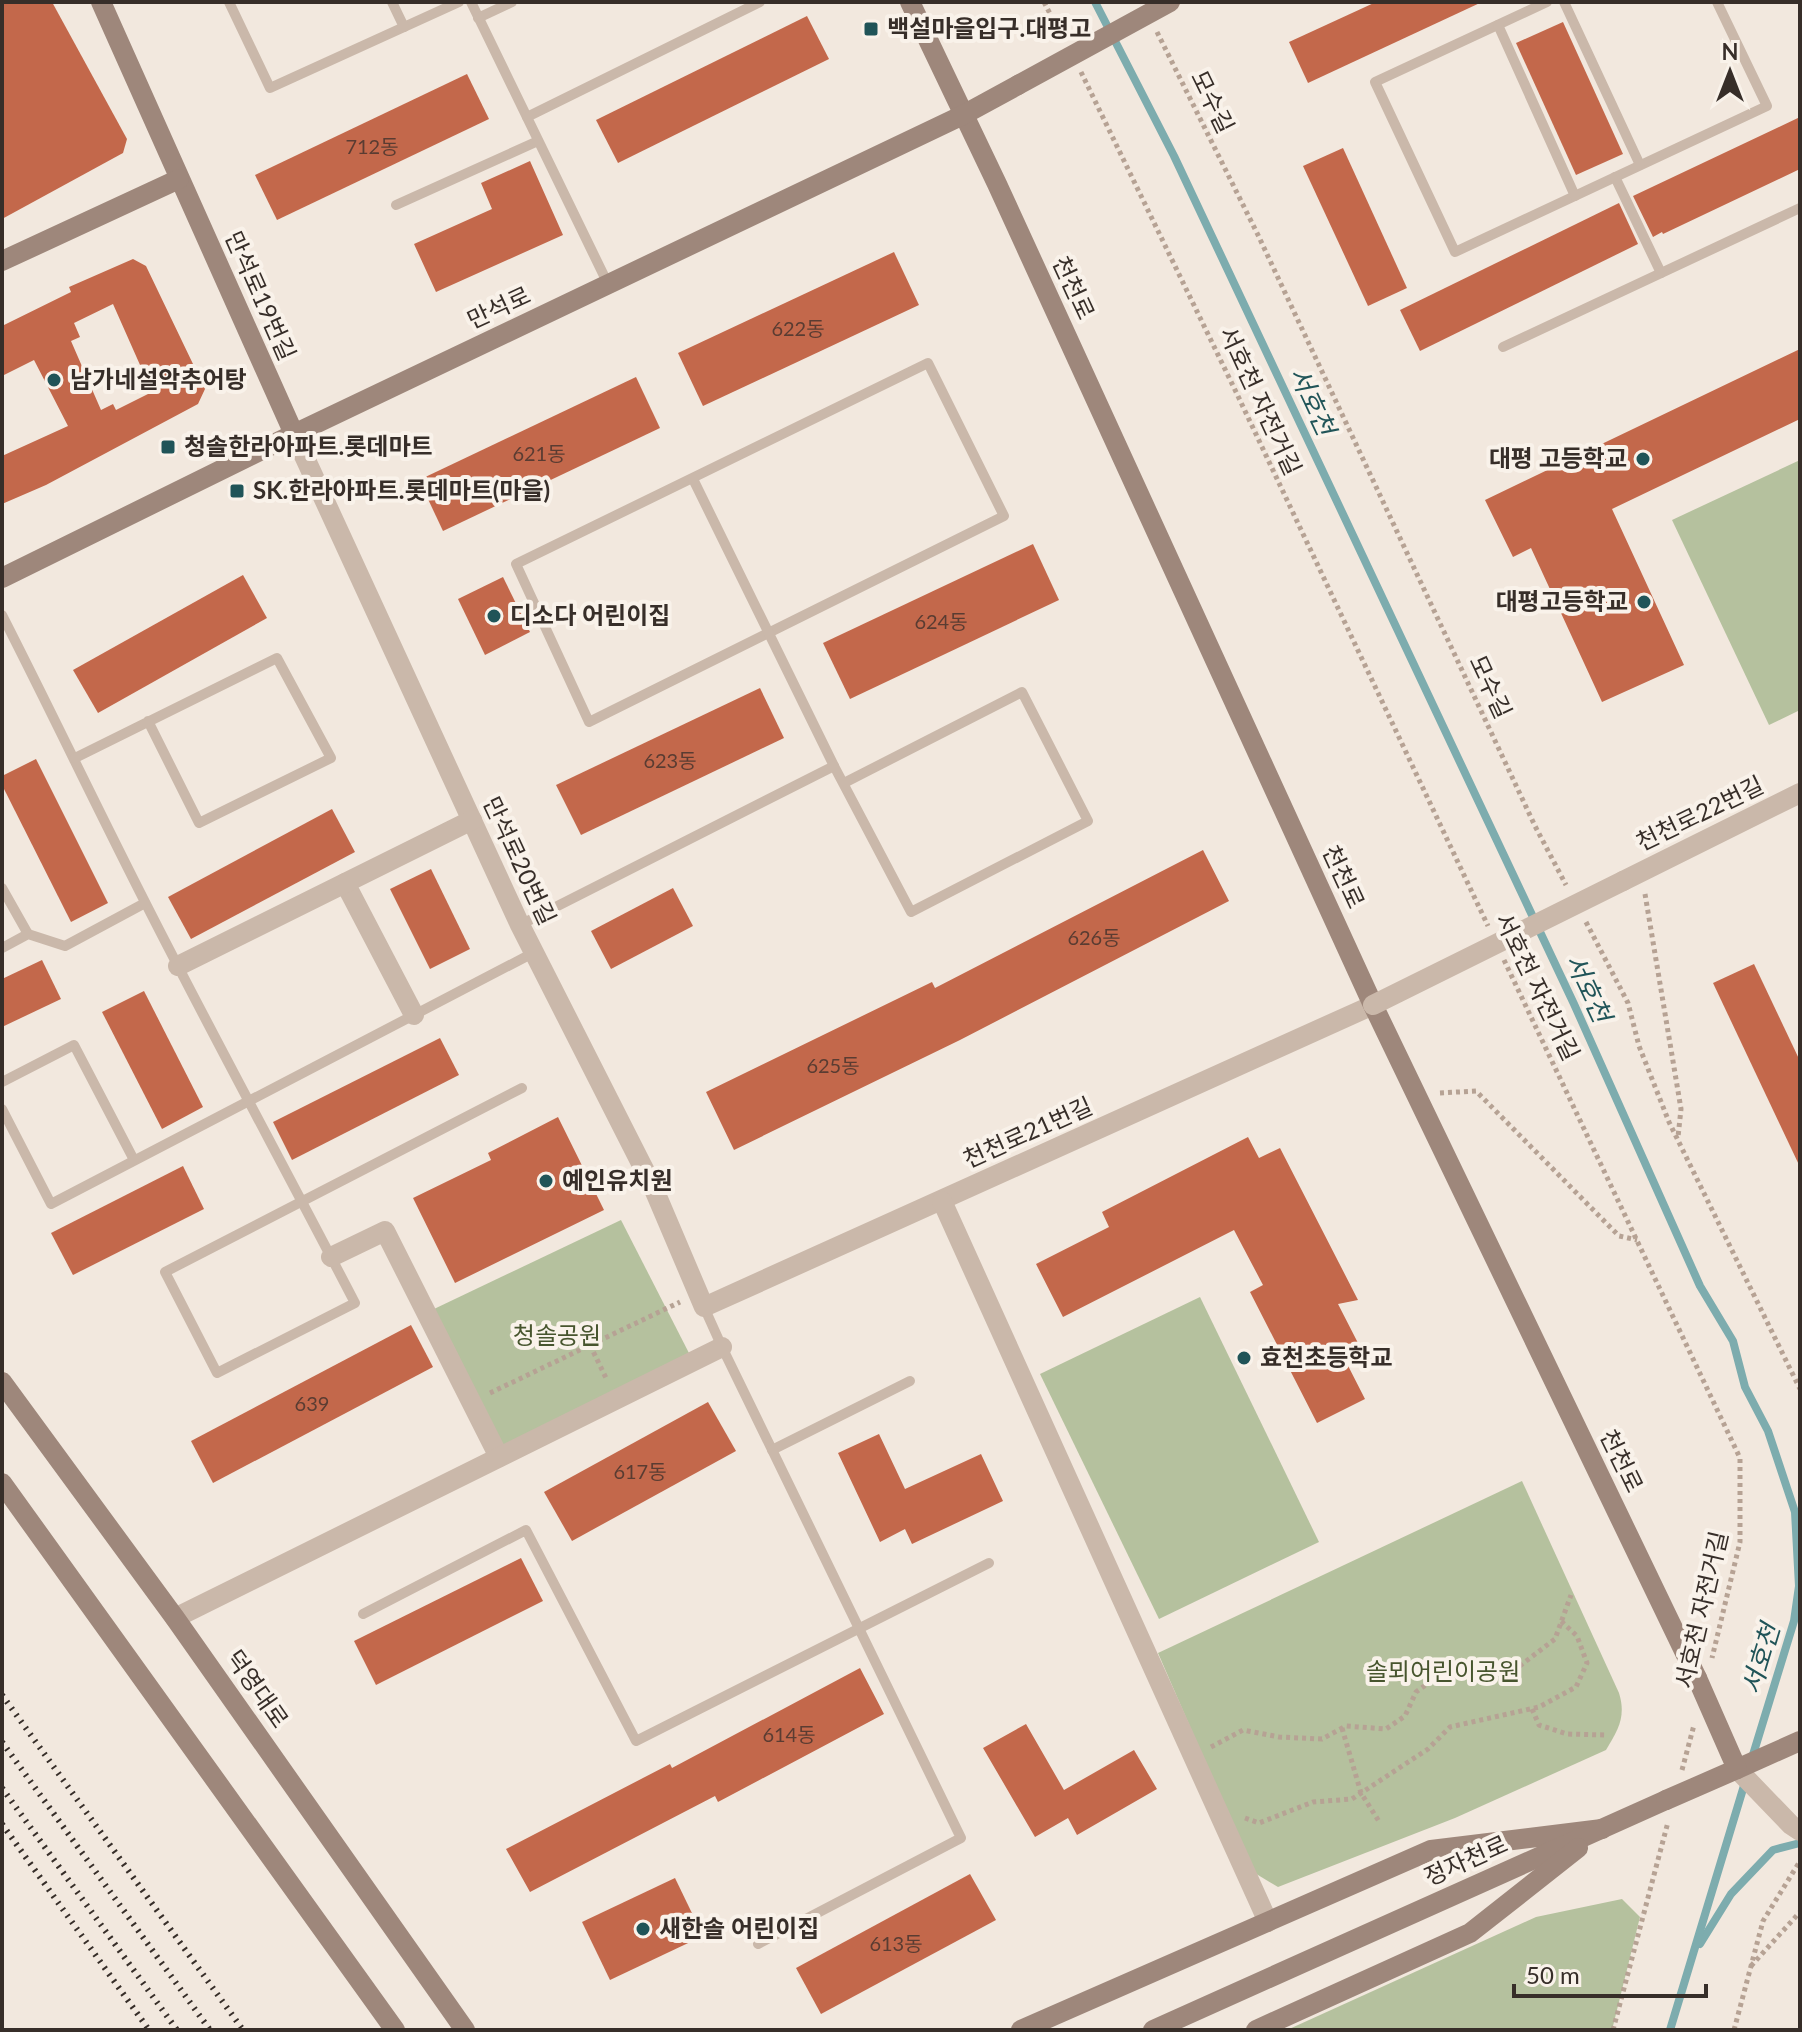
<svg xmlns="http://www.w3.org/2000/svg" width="1802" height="2032" viewBox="0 0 1802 2032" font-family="Lato,'Noto Sans KR',sans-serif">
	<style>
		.green { fill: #b5c19e }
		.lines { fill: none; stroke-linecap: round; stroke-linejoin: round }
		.stream { stroke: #7dacae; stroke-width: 8 }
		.building { fill: #c3684b; fill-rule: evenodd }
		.path { stroke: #b6a294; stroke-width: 5; stroke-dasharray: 4 4; stroke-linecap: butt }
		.lane { stroke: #cab8aa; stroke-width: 10 }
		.street { stroke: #cab8aa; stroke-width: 20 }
		.secondary { stroke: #9e877b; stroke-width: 20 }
		.rail { stroke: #372e29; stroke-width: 6; stroke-dasharray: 2 6; stroke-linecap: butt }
		.street-bridge { stroke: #cab8aa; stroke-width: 20 }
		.secondary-bridge { stroke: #9e877b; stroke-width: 20 }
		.poi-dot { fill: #205458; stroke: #f9f2ea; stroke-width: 3 }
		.labels { text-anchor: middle; stroke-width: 8; stroke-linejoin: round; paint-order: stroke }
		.number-label { font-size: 20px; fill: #5a3c32 }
		.poi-label { font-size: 24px; font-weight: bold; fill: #372e29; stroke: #f9f2ea; text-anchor: start }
		.street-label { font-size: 24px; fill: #372e29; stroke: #f9f2ea }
		.park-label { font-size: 24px; fill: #47552e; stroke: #f9f2ea }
		.water-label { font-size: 26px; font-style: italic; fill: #205458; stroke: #f9f2ea }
	</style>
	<rect width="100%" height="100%" fill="#f2e8de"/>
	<g class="green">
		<polygon points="1800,460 1800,710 1769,725 1672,520"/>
		<polygon points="621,1220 691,1357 500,1450 434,1309"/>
		<polygon points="1200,1297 1319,1542 1159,1619 1040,1374"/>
		<path d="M 1522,1481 L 1619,1693 C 1626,1716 1619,1729 1606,1750 L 1455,1818 L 1278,1887 L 1253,1872 L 1158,1653 Z"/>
		<polygon points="1622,1899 1640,1917 1612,2030 1287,2030 1536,1917"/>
	</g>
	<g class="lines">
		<g class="stream">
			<polyline points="1095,2 1174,156 1574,1004 1700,1286 1733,1341 1745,1387 1768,1431 1795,1512 1799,1586 1794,1621 1752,1758"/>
			<polyline points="1700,1944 1731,1894 1773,1850 1800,1843"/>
			<polyline points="1670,2030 1746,1779"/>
		</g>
	</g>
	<g class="building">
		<polygon points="2,2 52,2 127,139 123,153 2,219"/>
		<polygon points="1376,2 1482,2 1308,83 1289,42"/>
		<polygon points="807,16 829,59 618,163 596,120"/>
		<polygon points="1563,22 1623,154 1576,175 1516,43"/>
		<polygon points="467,74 489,119 277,220 255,175"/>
		<polygon points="1800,117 1800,169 1663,234 1662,232 1653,237 1633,196"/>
		<polygon points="1343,148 1407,288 1368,306 1303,166"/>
		<polygon points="530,161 563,235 436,292 414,244 492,209 481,183"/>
		<polygon points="1619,203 1638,244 1420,351 1400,310"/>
		<polygon points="894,252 919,305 703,406 678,353"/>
		<path d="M 133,259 L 146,266 L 205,389 L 198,404 L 46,485 L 2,504 L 2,456 L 68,426 L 34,360 L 2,376 L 2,326 L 71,292 L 69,287 ZM 113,304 L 152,392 L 116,410 L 113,404 L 101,410 L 71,341 L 80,337 L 74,323 Z"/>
		<polygon points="1800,349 1800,419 1612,509 1684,665 1602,702 1531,548 1513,557 1485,500"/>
		<polygon points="636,377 660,428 443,531 419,480"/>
		<polygon points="1033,544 1059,600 850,699 823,643"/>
		<polygon points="243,575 267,618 98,713 73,670"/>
		<polygon points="503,577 530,632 485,655 458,599"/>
		<polygon points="760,688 784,738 581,835 556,785"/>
		<polygon points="36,759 108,903 71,922 2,785 2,776"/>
		<polygon points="332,809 355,852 191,939 168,897"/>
		<polygon points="1203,850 1229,901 960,1040 734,1150 706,1092 932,982 935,988"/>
		<polygon points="431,869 470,949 430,969 390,889"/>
		<polygon points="673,888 693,926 611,969 591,931"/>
		<polygon points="42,960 61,999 2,1027 2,979"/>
		<polygon points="1754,964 1800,1061 1800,1167 1713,983"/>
		<polygon points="144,991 203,1107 162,1129 102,1012"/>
		<polygon points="440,1038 459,1075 292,1160 273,1122"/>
		<polygon points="558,1117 604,1210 455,1283 413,1198 491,1160 488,1153"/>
		<polygon points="1248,1137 1259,1158 1280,1148 1358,1300 1338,1304 1358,1343 1341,1352 1365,1399 1317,1423 1250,1292 1263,1285 1234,1230 1063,1317 1036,1264 1109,1227 1102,1212"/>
		<polygon points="183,1166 204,1209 73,1275 51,1233"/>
		<polygon points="411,1325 433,1367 213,1483 191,1441"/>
		<polygon points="708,1402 736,1451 572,1541 544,1492"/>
		<polygon points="879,1434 905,1489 981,1454 1003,1501 912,1544 905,1529 880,1542 838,1453"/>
		<polygon points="521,1558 543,1601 376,1685 354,1641"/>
		<polygon points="860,1668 884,1714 718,1802 715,1796 530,1892 506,1849 670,1764 672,1768"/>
		<polygon points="1026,1724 1064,1790 1134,1750 1157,1789 1077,1835 1068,1818 1035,1837 983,1748"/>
		<polygon points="970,1874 996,1920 821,2014 796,1968"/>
		<polygon points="675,1878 703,1936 610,1980 582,1922"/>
	</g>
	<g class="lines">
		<g class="path">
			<polyline points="1044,2 1063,39"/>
			<polyline points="1157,32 1258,235 1535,826 1566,885"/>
			<polyline points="1081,72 1237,394 1488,926"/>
			<polyline points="1645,894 1681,1109 1678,1137"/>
			<polyline points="1586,922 1628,1003 1639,1046 1669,1122 1800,1389"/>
			<polyline points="1504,960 1740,1458 1740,1542 1712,1658"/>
			<polyline points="1440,1093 1476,1091 1619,1236 1637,1240"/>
			<polyline points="590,1345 607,1380"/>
			<polyline points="490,1393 680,1302"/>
			<polyline points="1532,1709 1539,1725 1567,1734 1606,1735"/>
			<polyline points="1342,1728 1361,1793 1380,1823"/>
			<polyline points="1211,1747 1243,1730 1279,1737 1322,1739 1346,1726 1386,1729 1405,1716 1416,1692 1434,1679 1471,1665 1517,1668 1555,1639 1571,1595"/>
			<polyline points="1682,1770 1694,1725"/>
			<polyline points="1245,1818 1259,1823 1313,1802 1352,1799 1428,1749 1450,1727 1539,1707 1576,1687 1587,1663 1577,1636 1561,1621"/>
			<polyline points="1751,1966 1800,1912"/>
			<polyline points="1613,2030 1668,1822"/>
			<polyline points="1734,2030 1763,1921 1800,1861"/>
		</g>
		<g class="lane">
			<polyline points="229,2 270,88 459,2"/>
			<polyline points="392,2 404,27"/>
			<polyline points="471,2 608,284"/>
			<polyline points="1547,2 1375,82 1455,252 1767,106 1717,2"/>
			<polyline points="1564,2 1640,165"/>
			<polyline points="478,18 512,2"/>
			<polyline points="1498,25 1575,196"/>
			<polyline points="527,117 760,2"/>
			<polyline points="1615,177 1661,273"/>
			<polyline points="396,205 538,141"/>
			<polyline points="1503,347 1800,208"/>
			<polygon points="928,363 1004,516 589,722 516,564"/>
			<polyline points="693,479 834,766"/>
			<path d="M 2,615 C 51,711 97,808 146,904 C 214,1038 286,1170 355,1303 L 217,1373 L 165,1272 L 522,1088"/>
			<polyline points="75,758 277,658 331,758 199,823 148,721"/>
			<polyline points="2,888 28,934"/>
			<polyline points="520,925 834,766 911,912 1088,821 1022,692 844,783"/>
			<polyline points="2,948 28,934 65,946 145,903"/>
			<polyline points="2,1082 74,1045 134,1160"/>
			<polyline points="2,1109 51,1204 533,953"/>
			<polyline points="704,1307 722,1347 961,1838 758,1944"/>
			<polyline points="772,1450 910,1381"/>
			<polyline points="363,1614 526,1530 636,1741 989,1563"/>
		</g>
		<g class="street">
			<polyline points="294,434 520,925 653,1187 704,1307 1373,1005"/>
			<polyline points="1623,881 1800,793"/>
			<polyline points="345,883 414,1015"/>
			<polyline points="178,966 472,820"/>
			<polyline points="942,1201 1268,1922"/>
			<polyline points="331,1257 385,1231 499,1457"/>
			<polyline points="175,1618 722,1347"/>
			<polyline points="1737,1769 1791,1825 1800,1831"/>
		</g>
		<g class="secondary">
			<polyline points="101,2 294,434"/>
			<polyline points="910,2 997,184 1373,1005 1697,1678"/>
			<polyline points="2,261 179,179"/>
			<polyline points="2,578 294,434 963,115 1018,85"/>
			<polyline points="2,1382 175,1618 465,2030"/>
			<polyline points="2,1483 395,2030"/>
			<polyline points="1737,1769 1800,1741"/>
			<polyline points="1021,2030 1431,1850 1602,1829"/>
			<polyline points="1153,2030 1666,1800"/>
			<polyline points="1256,2030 1470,1933 1578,1848"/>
		</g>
		<g class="rail">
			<polyline points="2,1695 243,2030"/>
			<polyline points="2,1742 210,2030"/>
			<polyline points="2,1788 177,2030"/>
			<polyline points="2,1824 149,2030"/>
		</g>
		<polyline class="street-bridge" points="1373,1005 1623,881"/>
		<g class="secondary-bridge">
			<polyline points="1018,85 1170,2"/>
			<polyline points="1666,1800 1737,1769 1697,1678"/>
		</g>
	</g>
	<g class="poi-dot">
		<rect x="863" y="21" width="16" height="16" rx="4"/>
		<circle cx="54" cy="380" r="8"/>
		<rect x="160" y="439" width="16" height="16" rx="4"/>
		<circle cx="1643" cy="459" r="8"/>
		<rect x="229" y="483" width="16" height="16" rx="4"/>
		<circle cx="1644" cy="602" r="8"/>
		<circle cx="494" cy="616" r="8"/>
		<circle cx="546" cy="1181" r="8"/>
		<circle cx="1244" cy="1358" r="8"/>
		<circle cx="643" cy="1929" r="8"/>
	</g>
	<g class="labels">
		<g class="number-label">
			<text x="372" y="154">712동</text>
			<text x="798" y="336">622동</text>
			<text x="539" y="461">621동</text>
			<text x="941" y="629">624동</text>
			<text x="670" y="768">623동</text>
			<text x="1094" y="945">626동</text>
			<text x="833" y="1073">625동</text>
			<text x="312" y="1411">639</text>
			<text x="640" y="1479">617동</text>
			<text x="789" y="1742">614동</text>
			<text x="896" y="1951">613동</text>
		</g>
		<g class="poi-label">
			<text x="887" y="37">백설마을입구.대평고</text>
			<text x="70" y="388">남가네설악추어탕</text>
			<text x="184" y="455">청솔한라아파트.롯데마트</text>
			<text x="1627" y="467" text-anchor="end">대평 고등학교</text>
			<text x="253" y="499">SK.한라아파트.롯데마트(마을)</text>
			<text x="1628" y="610" text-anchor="end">대평고등학교</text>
			<text x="510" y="624">디소다 어린이집</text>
			<text x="562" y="1189">예인유치원</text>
			<text x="1260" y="1366">효천초등학교</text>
			<text x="659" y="1937">새한솔 어린이집</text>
		</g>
		<g class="street-label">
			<text transform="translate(1212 102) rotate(64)" y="8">모수길</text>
			<text transform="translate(1073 288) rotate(65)" y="8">천천로</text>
			<text transform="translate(260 296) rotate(66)" y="8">만석로19번길</text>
			<text transform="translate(499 308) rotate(-25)" y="8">만석로</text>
			<text transform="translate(1260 401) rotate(65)" y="8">서호천 자전거길</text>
			<text transform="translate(1490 687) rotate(65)" y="8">모수길</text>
			<text transform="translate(1700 814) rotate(-26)" y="8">천천로22번길</text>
			<text transform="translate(519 861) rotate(65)" y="8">만석로20번길</text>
			<text transform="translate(1343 877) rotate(65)" y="8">천천로</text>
			<text transform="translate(1537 987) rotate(64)" y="8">서호천 자전거길</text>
			<text transform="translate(1028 1133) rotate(-24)" y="8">천천로21번길</text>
			<text transform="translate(1621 1461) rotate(64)" y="8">천천로</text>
			<text transform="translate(1702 1610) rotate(-77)" y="8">서호천 자전거길</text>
			<text transform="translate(257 1689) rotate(55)" y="8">덕영대로</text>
			<text transform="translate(1466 1861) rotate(-24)" y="8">정자천로</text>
		</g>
		<g class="park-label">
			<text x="557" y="1344">청솔공원</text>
			<text x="1443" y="1680">솔뫼어린이공원</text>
		</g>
		<g class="water-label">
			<text transform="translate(1312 401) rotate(65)" y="9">서호천</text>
			<text transform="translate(1588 988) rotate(65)" y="9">서호천</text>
			<text transform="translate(1761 1659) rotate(-73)" y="9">서호천</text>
		</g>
	</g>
	<rect width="1802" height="2032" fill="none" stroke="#372e29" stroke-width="8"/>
	<g transform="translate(1730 72)" stroke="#f9f2ea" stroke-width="6" paint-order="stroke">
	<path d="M0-6L14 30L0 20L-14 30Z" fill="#372e29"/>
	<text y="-12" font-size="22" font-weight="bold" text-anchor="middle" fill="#372e29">N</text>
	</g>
	<path d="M1514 1984v12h192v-12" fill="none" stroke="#372e29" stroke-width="4"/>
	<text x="1526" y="1984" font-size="24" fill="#372e29" stroke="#f9f2ea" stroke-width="6" paint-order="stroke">50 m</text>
</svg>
